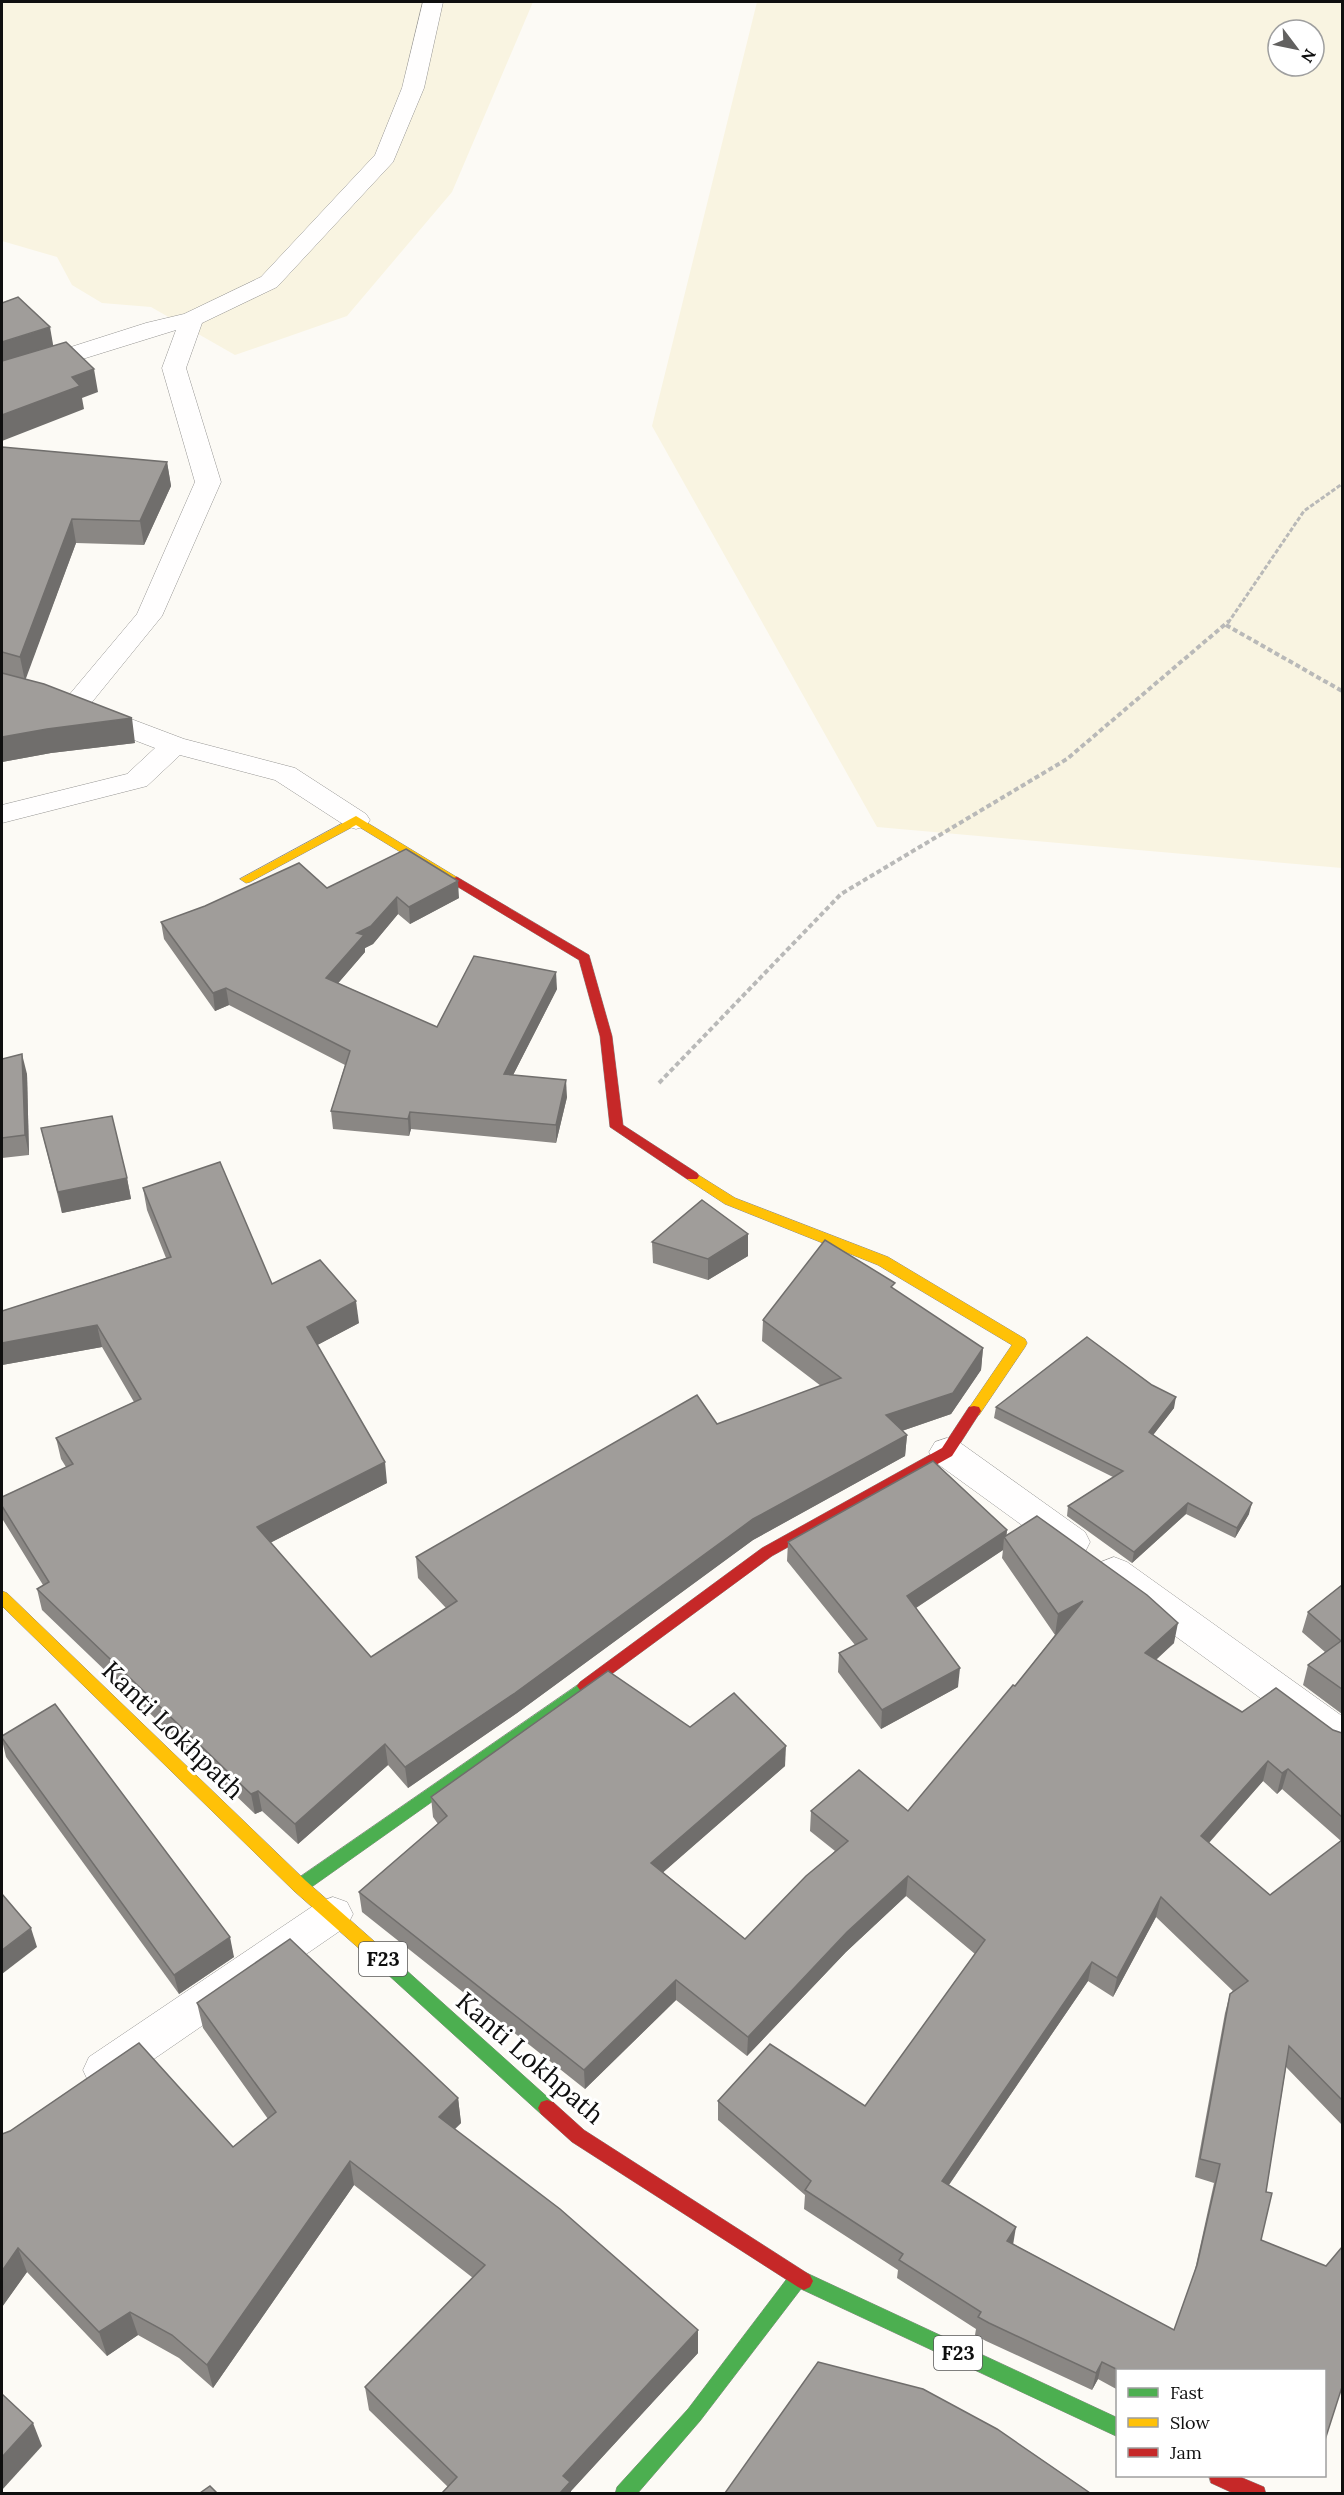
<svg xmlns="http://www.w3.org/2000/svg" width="1344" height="2495" viewBox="0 0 1344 2495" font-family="Lora,serif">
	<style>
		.farmland { fill: #f9f4e1; fill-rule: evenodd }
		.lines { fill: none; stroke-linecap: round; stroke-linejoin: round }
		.street-casing { stroke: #969593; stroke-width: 1 }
		.fast-casing { stroke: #8c8b89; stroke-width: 1 }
		.slow-casing { stroke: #8c8b89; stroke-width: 1 }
		.jam-casing { stroke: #8c8b89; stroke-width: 1 }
		.path-far1 { stroke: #b9b9b8; stroke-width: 3; stroke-dasharray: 4.5 2; stroke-linecap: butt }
		.path { stroke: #b9b9b8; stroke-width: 4; stroke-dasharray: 5 3; stroke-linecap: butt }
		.street { fill: #fffefe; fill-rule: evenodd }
		.fast { fill: #4caf50; fill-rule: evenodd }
		.slow { fill: #ffc107; fill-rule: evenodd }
		.jam { fill: #c62828; fill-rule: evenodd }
		.wall { fill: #8a8784; fill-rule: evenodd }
		.shaded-wall { fill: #706e6c }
		.building { fill: #a09d9a; stroke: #706e6c; stroke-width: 1.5; fill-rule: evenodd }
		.labels { text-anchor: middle; stroke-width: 6; stroke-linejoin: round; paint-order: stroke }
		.shield { fill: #fff; stroke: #575757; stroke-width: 1.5 }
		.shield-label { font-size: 20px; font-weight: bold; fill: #0f0f0f }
		.near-street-label { font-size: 26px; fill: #0f0f0f; stroke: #fff }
	</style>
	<rect width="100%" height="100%" fill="#fcfaf5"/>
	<g class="farmland">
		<polygon points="2,2 533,2 452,192 347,316 235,355 151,307 102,303 72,285 57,257 2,241"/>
		<path d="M 757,2 L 1342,2 L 1342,868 L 877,827 L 652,426 ZM 1278,30 L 1314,30 L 1314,66 L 1278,66 Z"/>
	</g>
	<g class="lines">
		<g class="street-casing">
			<g id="street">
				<polygon points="423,2 443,2 424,88 393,162 277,287 202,323 186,368 221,482 162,616 88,707 102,708 184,739 295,768 366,814 370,820 366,826 356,829 346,826 275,780 180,755 147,786 2,823 2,805 127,774 155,748 82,720 78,714 63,713 59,707 137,614 195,482 162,368 176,330 2,384 2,369 146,323 184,314 261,277 375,155 402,88"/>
				<polygon points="947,1438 959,1442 1085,1532 1090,1542 1085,1552 1072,1556 1059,1552 935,1462 929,1452 935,1442"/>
				<polygon points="1114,1557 1127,1562 1342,1716 1342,1753 1329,1748 1101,1582 1096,1572 1101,1562"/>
				<polygon points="333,1897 347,1902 353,1914 347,1926 119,2083 104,2089 89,2083 83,2070 89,2057 319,1902"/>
			</g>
		</g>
		<g class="fast-casing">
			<g id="fast">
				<polygon points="585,1680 590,1682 593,1686 590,1690 306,1891 300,1893 294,1891 292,1886 294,1881"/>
				<polygon points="369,1940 375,1942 553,2102 556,2108 553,2114 547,2116 541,2114 363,1952 361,1947 363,1942"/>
				<polygon points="798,2269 1118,2418 1118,2437 801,2289 700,2421 637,2494 615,2494 617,2487 688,2409 792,2272"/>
			</g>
		</g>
		<g class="slow-casing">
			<g id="slow">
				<polygon points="356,816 463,881 461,884 453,884 356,825 250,882 246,883 240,879"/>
				<polygon points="692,1171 735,1198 888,1257 1025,1339 1027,1343 1025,1347 979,1415 969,1415 967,1411 1012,1345 878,1265 725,1204 687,1179 685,1176"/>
				<polygon points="2,1591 7,1593 306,1881 375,1942 377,1947 375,1952 369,1954 363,1952 294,1891 2,1606"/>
			</g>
		</g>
		<g class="jam-casing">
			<g id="jam">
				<polygon points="457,877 589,955 612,1036 623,1125 697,1173 699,1176 697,1179 687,1179 610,1127 600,1036 579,960 453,884 451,881 453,878"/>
				<polygon points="974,1406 979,1407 981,1411 952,1456 772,1556 590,1690 585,1692 580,1690 577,1686 580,1682 762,1548 942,1448 969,1407"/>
				<polygon points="547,2100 553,2102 584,2130 810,2275 813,2281 810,2287 804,2290 798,2287 572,2142 541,2114 538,2108 541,2102"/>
				<polygon points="1209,2476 1238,2476 1264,2487 1266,2494 1235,2494 1211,2483"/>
			</g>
		</g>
		<polyline class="path-far1" points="1228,623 1304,511 1342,484"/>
		<g class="path">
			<polyline points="1226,625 1342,691"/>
			<polyline points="659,1083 841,894 1067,759 1229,621"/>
		</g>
		<use href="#street" class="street"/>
		<use href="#fast" class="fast"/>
		<use href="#slow" class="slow"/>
		<use href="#jam" class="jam"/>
	</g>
	<g class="wall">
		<polygon points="2,447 167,462 171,486 144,545 76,543 25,679 135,743 51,753 2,762"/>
		<polygon points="327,888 459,898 410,924 398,914 373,944 365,948 365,952 338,983 437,1027 557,989 513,1075 567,1097 556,1143 411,1129 409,1136 333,1129 331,1111 345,1065 229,1005 215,1011 164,939 161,922"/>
		<polygon points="2,1059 27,1074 29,1155 2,1158"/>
		<polygon points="41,1128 127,1178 131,1199 62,1213"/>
		<polygon points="143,1188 272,1284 359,1323 317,1345 387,1483 270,1543 371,1657 446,1608 418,1578 416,1557 717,1424 821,1386 762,1341 763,1320 895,1290 983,1348 981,1370 951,1414 902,1431 907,1435 905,1456 753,1540 517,1713 408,1788 388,1765 298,1844 262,1811 255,1814 42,1610 37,1589 43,1585 3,1520 2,1515 2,1497 66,1467 61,1459 56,1438 134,1402 102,1347 2,1365 2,1311 166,1258 147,1210"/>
		<polygon points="652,1242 748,1256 708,1280 653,1263"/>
		<polygon points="996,1407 1174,1408 1153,1435 1249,1514 1235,1538 1186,1514 1132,1563 1067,1516 1068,1506 1113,1477 994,1418"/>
		<path d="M 1007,1530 L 1006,1536 L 1174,1643 L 1156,1660 L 1242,1712 L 1333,1730 L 1342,1733 L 1342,2125 L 1286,2067 L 1266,2192 L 1261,2240 L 1342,2387 L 1118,2370 L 1118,2390 L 1098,2379 L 1092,2390 L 986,2341 L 975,2335 L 976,2329 L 897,2278 L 898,2270 L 804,2209 L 805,2195 L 718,2120 L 718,2101 L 865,2106 L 975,1954 L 906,1896 L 846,1952 L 747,2056 L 676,2000 L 585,2089 L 362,1912 L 359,1892 L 438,1824 L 433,1817 L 431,1797 L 690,1727 L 785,1766 L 663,1872 L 745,1939 L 835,1851 L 810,1831 L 811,1811 L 908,1811 L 1015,1686 L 1055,1635 L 1002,1558 L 1003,1550 L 916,1608 L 958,1687 L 881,1729 L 838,1672 L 839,1653 L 855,1645 L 787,1561 L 788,1542 ZM 1263,1781 L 1277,1794 L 1282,1789 L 1341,1841 L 1270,1895 L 1209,1843 ZM 1156,1917 L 1233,1991 L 1230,1994 L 1225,2013 L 1195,2177 L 1214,2183 L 1194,2274 L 1174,2330 L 1013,2244 L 949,2185 L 1088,1981 L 1113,1997 Z"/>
		<polygon points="1342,1585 1342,1714 1303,1685 1308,1665 1325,1652 1302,1632 1308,1612"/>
		<polygon points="2,1736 234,1957 179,1994 6,1757 2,1740"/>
		<polygon points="197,2003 458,2098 461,2123 455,2129 698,2353 571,2491 571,2493 442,2493 448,2487 369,2410 365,2387 473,2278 354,2185 213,2388 179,2358 138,2335 107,2356 27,2272 2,2307 2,2134 233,2147 268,2119 203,2028"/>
	</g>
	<g class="shaded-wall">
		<polygon points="50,327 54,350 2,367 2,342"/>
		<polygon points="94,369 98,392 82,398 84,409 2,441 2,415 72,377"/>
		<polygon points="167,462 171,486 144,545 140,521"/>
		<polygon points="72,519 76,543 25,681 20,657"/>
		<polygon points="132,718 135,743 51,753 2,762 2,737 47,729"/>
		<polygon points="458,881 459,898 410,924 409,907"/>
		<polygon points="397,897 398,914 373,944 365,948 365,952 328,995 326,978 357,933"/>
		<polygon points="556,972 557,989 505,1091 504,1074"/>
		<polygon points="226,988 229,1005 215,1011 213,993"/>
		<polygon points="22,1054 27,1074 29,1155 25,1135"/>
		<polygon points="566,1080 567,1097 556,1143 556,1125"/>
		<polygon points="410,1112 411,1129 409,1136 408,1119"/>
		<polygon points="127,1178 131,1199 62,1213 58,1192"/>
		<polygon points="748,1234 748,1256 708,1280 708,1259"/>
		<polygon points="356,1301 359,1323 310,1349 307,1327"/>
		<polygon points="97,1325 102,1347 2,1365 2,1343"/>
		<polygon points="983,1348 981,1370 951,1414 884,1437 886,1415"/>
		<polygon points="1176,1397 1174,1408 1147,1443 1149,1432"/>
		<polygon points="907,1435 905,1456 753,1540 517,1713 408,1788 405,1767 753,1519"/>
		<polygon points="385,1462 387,1483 260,1548 257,1527"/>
		<polygon points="1188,1503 1186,1514 1132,1563 1134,1552"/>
		<polygon points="1252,1503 1249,1514 1235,1538 1237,1528"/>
		<polygon points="1007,1530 1006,1540 1004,1537 1003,1550 905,1615 907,1596"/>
		<polygon points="1083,1601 1055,1635 1058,1614"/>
		<polygon points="1178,1623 1174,1643 1141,1673 1145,1653"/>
		<polygon points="960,1668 958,1687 881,1729 882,1710"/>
		<polygon points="385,1744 388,1765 298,1844 295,1824"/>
		<polygon points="786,1746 785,1766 651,1883 651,1863"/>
		<polygon points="1268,1761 1263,1781 1197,1856 1201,1836"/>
		<polygon points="1288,1769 1282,1789 1277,1794 1282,1773"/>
		<polygon points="258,1791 262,1811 255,1814 251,1794"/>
		<polygon points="908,1876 906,1896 846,1952 747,2056 748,2037 847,1932"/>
		<polygon points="1161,1897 1156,1917 1113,1997 1117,1978"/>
		<polygon points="31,1928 37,1947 2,1974 2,1950"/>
		<polygon points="230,1937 234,1957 179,1994 174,1975"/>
		<polygon points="1092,1962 1088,1981 939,2199 942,2181"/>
		<polygon points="676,1980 676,2000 585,2089 584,2070"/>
		<polygon points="458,2098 461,2123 442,2141 439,2117"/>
		<polygon points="350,2161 354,2185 213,2388 207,2365"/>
		<polygon points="1016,2227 1013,2245 1007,2241"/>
		<polygon points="18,2248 27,2272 2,2307 2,2271"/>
		<polygon points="130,2312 138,2335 107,2356 99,2332"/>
		<polygon points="698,2330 698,2353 571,2491 571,2493 560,2493 563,2476"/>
		<polygon points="1102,2362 1098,2379 1092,2390 1096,2373"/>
		<polygon points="33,2423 42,2446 2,2490 2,2457"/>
	</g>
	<g class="building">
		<polygon points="18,297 50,327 2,342 2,303"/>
		<polygon points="66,342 94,369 72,377 80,386 2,415 2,361"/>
		<polygon points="2,447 167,462 140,521 72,519 20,657 2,652"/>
		<polygon points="2,673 44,684 132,718 47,729 2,737"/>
		<polygon points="406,849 458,881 409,907 397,897 371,926 357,933 364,935 326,978 437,1027 474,956 556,972 504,1074 566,1080 556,1125 410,1112 408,1119 331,1111 350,1051 226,988 213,993 161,922 205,906 299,863 327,888"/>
		<polygon points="22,1054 25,1135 2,1138 2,1059"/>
		<polygon points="112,1116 127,1178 58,1192 41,1128"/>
		<polygon points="220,1162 272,1284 320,1260 356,1301 307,1327 385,1462 257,1527 371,1657 457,1601 416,1557 697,1395 717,1424 841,1378 763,1320 825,1240 895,1283 891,1287 983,1348 953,1393 886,1415 907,1435 753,1519 515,1693 405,1767 385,1744 295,1824 258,1791 251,1794 37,1589 49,1582 2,1506 2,1497 73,1464 56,1438 141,1399 97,1325 2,1343 2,1311 171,1257 143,1188"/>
		<polygon points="702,1200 748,1234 708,1259 652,1242"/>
		<polygon points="1087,1337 1152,1385 1176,1397 1149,1432 1252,1503 1237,1528 1188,1503 1134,1552 1068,1506 1123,1471 996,1407"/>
		<polygon points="933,1461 1007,1530 907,1596 960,1668 882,1710 839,1653 867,1639 788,1542"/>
		<path d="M 1037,1516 L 1147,1595 L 1178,1623 L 1145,1653 L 1242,1712 L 1276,1688 L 1333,1730 L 1342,1733 L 1342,1817 L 1288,1769 L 1282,1773 L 1268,1761 L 1201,1836 L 1270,1895 L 1342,1840 L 1342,2100 L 1289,2046 L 1266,2192 L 1272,2193 L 1261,2240 L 1326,2266 L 1342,2247 L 1342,2387 L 1324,2443 L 1324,2370 L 1118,2370 L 1102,2362 L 1096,2373 L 989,2323 L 978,2317 L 981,2312 L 899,2260 L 903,2254 L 805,2190 L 811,2181 L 718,2101 L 770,2044 L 865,2106 L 985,1940 L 908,1876 L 847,1932 L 748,2037 L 676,1980 L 584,2070 L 359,1892 L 447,1816 L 431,1797 L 608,1671 L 690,1727 L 734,1693 L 786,1746 L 651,1863 L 745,1939 L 806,1876 L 848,1841 L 811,1811 L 859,1770 L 908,1811 L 1013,1685 L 1015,1686 L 1083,1601 L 1058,1614 L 1004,1537 ZM 1161,1897 L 1248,1981 L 1230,1994 L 1200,2159 L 1220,2164 L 1197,2265 L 1174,2330 L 1007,2241 L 1016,2227 L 942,2181 L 1092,1962 L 1117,1978 Z"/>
		<polygon points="1342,1585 1342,1689 1308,1665 1341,1641 1308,1612"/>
		<polygon points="55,1704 230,1937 174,1975 2,1738 2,1736"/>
		<polygon points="2,1894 31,1928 2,1950"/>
		<polygon points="290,1939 458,2098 439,2117 560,2209 698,2330 563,2476 570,2482 560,2493 442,2493 457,2477 365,2387 485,2265 350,2161 207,2365 172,2335 130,2312 99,2332 18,2248 2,2271 2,2134 10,2131 139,2043 233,2147 276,2112 197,2003"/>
		<polygon points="818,2362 923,2389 997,2429 1090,2493 725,2493"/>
		<polygon points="2,2394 33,2423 2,2457"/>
		<polygon points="210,2486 217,2493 200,2493"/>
	</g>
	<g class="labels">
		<g class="shield">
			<rect x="359" y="1942" width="48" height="34" rx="4.5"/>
			<rect x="934" y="2336" width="48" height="34" rx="4.5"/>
		</g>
		<g class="shield-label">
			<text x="383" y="1966">F23</text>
			<text x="958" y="2360">F23</text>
		</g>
		<g class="near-street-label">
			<text transform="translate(173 1730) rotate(44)" y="9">Kanti Lokhpath</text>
			<text transform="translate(530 2058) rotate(41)" y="9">Kanti Lokhpath</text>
		</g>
	</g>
	<rect width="1344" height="2495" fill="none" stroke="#0f0f0f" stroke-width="6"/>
	<rect x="1116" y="2369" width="210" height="108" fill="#ffffff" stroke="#9f9f9f" stroke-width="1.5"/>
	<rect x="1128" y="2388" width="30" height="9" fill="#4caf50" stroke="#9f9f9f" stroke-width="1.5"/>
	<text x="1170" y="2399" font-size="18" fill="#0f0f0f">Fast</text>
	<rect x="1128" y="2418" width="30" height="9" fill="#ffc107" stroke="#9f9f9f" stroke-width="1.5"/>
	<text x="1170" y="2429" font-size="18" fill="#0f0f0f">Slow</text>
	<rect x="1128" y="2448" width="30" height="9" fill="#c62828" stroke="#9f9f9f" stroke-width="1.5"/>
	<text x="1170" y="2459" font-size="18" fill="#0f0f0f">Jam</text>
	<g transform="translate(1296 48) rotate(122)"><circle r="28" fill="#ffffff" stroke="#9f9f9f" stroke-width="1.5"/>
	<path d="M0-4.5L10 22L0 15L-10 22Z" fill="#626160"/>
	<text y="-9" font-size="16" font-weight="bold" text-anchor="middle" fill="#0f0f0f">N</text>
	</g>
</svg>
